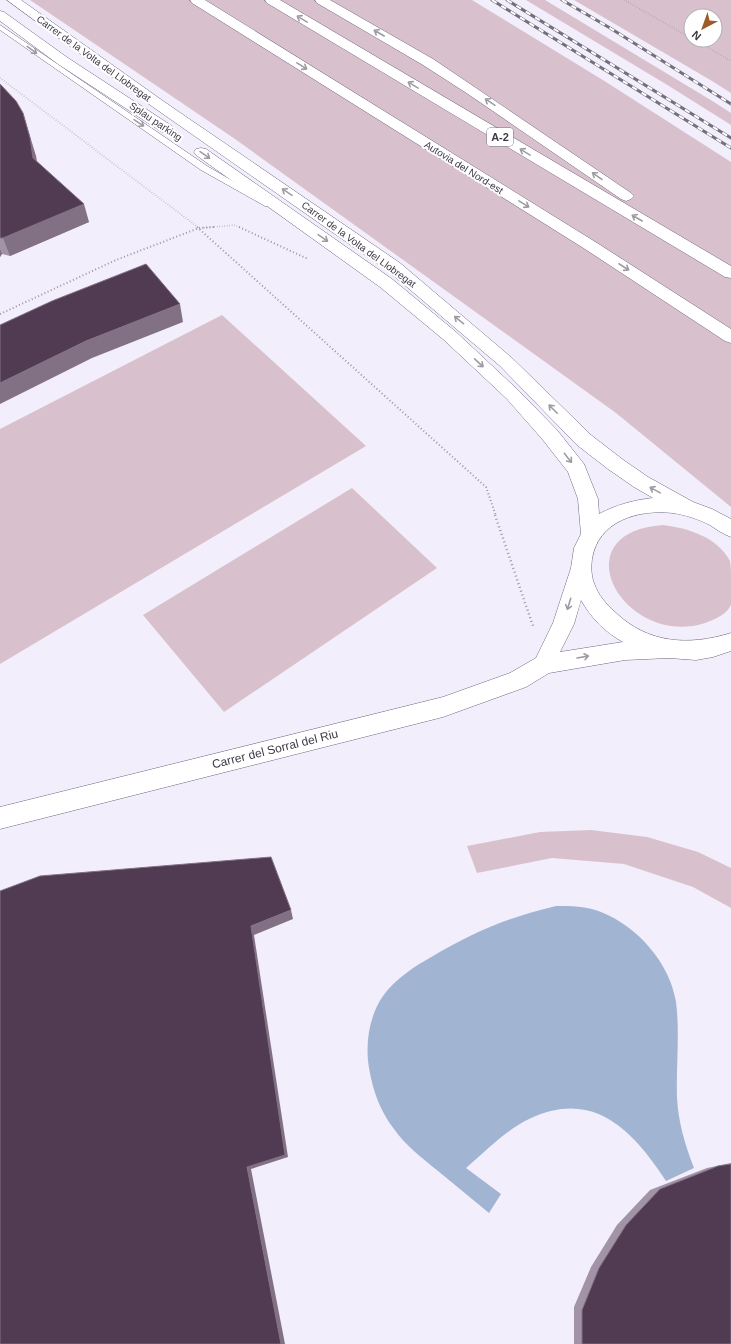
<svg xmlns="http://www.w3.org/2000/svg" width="731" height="1344" viewBox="0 0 731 1344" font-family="Helvetica,sans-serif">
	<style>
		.green { fill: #d8c1cc; fill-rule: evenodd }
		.water { fill: #a1b5d3 }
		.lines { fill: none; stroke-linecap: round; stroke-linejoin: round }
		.service-casing { stroke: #716683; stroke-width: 1 }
		.minor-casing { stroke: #716683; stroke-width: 1 }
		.motorway-casing { stroke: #716683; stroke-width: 1 }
		.path-far2 { stroke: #9b96a3; stroke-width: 1.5; stroke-dasharray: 0.5 2; stroke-linecap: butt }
		.path-far1 { stroke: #9b96a3; stroke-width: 2; stroke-dasharray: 1 2.5; stroke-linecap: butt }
		.path { stroke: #9b96a3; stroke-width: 2.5; stroke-dasharray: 1 3; stroke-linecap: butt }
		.service { fill: #fff; fill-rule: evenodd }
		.minor { fill: #fff; fill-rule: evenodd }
		.motorway { fill: #fff; fill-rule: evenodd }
		.rail-casing { stroke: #746f7c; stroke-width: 3 }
		.rail { stroke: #fff; stroke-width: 2; stroke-dasharray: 5.5; stroke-linecap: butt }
		.wall { fill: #a294a6 }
		.shaded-wall { fill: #827185 }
		.building { fill: #513b52; stroke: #827185 }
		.oneway { stroke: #9e9ca2 }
		.labels { text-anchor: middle; stroke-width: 4; stroke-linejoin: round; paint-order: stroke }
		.far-street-label { font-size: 10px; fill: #3e3946; stroke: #fff }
		.shield { fill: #fff; stroke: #78747e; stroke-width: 1 }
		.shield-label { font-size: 11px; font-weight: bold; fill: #3e3946 }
		.street-label { font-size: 12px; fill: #3e3946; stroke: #fff }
	</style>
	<rect width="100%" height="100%" fill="#f3eefb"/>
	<g class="green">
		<polygon points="30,0 472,0 606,82 731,162 731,507 616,413 235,139"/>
		<polygon points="526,0 545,0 714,102 731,113 731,125 669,86"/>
		<path d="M 574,0 L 731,0 L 731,93 L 712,81 ZM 691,16 L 715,16 L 715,40 L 691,40 Z"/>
		<polygon points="222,315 366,446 0,664 0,429"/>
		<polygon points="352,488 437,568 224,712 143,615"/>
		<path d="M 663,525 C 688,528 717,537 730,561 C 731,567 731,576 731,582 C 731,589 731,597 731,604 C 728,616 705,624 693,626 C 617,637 564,532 663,525 Z"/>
		<polygon points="591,830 647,837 698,852 731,868 731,908 693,887 624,864 552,858 477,873 467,846 540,832"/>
	</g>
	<path class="water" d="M 556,906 C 571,906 586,906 601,912 C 637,926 670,963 676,1002 C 680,1033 676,1065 677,1097 C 678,1121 685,1145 694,1168 L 666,1181 C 633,1130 593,1088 529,1119 C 506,1130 486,1151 466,1168 L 501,1194 L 489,1213 C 472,1199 455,1185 438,1171 C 422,1158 406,1146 394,1129 C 380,1111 373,1091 369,1068 C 365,1044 369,1016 383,996 C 395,979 415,966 433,956 C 474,932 509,917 556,906 Z"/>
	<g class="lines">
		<g class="service-casing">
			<polygon id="service" points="0,25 207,166 272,204 271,206 265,206 201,170 0,30"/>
		</g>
		<g class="minor-casing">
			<g id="minor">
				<path d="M 7,0 L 21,0 L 163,101 L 400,263 L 512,358 L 591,435 L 622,459 L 648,477 L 693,502 L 712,509 L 731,519 L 731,537 C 723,534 717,530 710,525 C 698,519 686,515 673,513 C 638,509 598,521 592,559 C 591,567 591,575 594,583 C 598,595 606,604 615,612 C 648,644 689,646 731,633 L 731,651 L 713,657 L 696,660 L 669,658 L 625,660 L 549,673 L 526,687 L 443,717 L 0,829 L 0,807 L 443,697 L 510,673 L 536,658 L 553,623 L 571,568 L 574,548 L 581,534 L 578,499 L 568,472 L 543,440 L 507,399 L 444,340 L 380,287 L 196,155 L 194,152 L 196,149 L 201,148 L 206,149 L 392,279 L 456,332 L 519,391 L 557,430 L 584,464 L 598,499 L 599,514 C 616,505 634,500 653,498 L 634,487 L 608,469 L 577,445 L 500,366 L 388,271 L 153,107 ZM 581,600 C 591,618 606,633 623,642 L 560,652 L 574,624 Z"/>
				<polygon points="0,11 4,12 68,58 172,126 174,129 172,132 167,133 162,132 58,64 0,21"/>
			</g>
		</g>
		<g class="motorway-casing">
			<g id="motorway">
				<polygon points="190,0 205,0 597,243 731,329 731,343 725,341 585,249 192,3"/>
				<polygon points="265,0 280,0 731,266 731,278 725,277 267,3"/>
				<polygon points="315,0 330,0 433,59 631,193 634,196 631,199 626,201 621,199 468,94 423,65 317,3"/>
			</g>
		</g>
		<g class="path-far2">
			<polyline points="624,0 691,38"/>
			<polyline points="695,40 731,61"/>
			<polyline points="0,78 199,228"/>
			<polyline points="202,228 235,225 241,228"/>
		</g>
		<g class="path-far1">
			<polyline points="197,227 486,487 496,516"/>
			<polyline points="239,227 308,259"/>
			<polyline points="0,314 116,260 199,228 214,227"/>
		</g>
		<polyline class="path" points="495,515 533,626"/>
		<use href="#service" class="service"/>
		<use href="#minor" class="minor"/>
		<use href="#motorway" class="motorway"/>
		<g class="rail-casing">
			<g id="rail">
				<polyline points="492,0 731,148"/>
				<polyline points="507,0 731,138"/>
				<polyline points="562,0 610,28 731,104"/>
			</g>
		</g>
		<use href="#rail" class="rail"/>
	</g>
	<g class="wall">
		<polygon points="0,84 36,156 37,162 89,222 10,256 2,254 0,257"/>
		<polygon points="731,1163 731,1344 574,1344 574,1307 591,1267 617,1225 650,1190 707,1168"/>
	</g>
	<g class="shaded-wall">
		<polygon points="23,113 36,156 38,177 33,158"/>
		<polygon points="84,204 89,222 10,256 3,238"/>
		<polygon points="0,249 2,254 0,257"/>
		<polygon points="180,304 183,322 92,358 0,404 0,383 86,341"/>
		<polygon points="291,910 293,919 254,935 288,1157 251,1169 285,1344 281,1344 247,1167 251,926"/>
	</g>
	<g class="building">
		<polygon points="0,84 16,101 23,113 30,138 33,158 84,204 3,238 0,238"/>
		<polygon points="146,264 180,304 86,341 0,383 0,325 52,301"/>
		<polygon points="271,857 291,910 251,926 285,1155 247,1167 281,1344 0,1344 0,891 40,876"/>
		<polygon points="731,1164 731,1344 582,1344 582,1310 599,1268 626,1225 660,1189 718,1166"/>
	</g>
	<defs><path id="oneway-shaft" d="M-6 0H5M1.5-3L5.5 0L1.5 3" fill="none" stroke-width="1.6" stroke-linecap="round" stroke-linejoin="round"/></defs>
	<g class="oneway">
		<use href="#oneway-shaft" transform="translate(302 19) rotate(-149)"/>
		<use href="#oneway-shaft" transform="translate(379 33) rotate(-150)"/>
		<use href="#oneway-shaft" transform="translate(32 50) rotate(36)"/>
		<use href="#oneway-shaft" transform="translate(302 66) rotate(32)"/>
		<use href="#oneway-shaft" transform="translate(413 85) rotate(-149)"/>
		<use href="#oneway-shaft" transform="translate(490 102) rotate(-146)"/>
		<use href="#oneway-shaft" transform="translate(139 123) rotate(34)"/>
		<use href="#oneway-shaft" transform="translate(525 152) rotate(-149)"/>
		<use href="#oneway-shaft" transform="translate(205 155) rotate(35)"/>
		<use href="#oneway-shaft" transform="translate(597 176) rotate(-145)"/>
		<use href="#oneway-shaft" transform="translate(287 192) rotate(-146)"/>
		<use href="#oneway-shaft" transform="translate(524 204) rotate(32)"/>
		<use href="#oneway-shaft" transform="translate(637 218) rotate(-150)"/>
		<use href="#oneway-shaft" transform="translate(323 238) rotate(35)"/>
		<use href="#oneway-shaft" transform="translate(624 267) rotate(33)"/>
		<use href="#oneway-shaft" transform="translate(459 320) rotate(-141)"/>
		<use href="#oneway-shaft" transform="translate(479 363) rotate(43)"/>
		<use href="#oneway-shaft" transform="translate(553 409) rotate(-135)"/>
		<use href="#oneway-shaft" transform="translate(568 458) rotate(52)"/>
		<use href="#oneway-shaft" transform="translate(655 490) rotate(-151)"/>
		<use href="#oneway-shaft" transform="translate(569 604) rotate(107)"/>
		<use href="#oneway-shaft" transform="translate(583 657) rotate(-10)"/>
	</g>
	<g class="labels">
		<g class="far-street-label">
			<text transform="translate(94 58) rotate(36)" y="4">Carrer de la Volta del Llobregat</text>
			<text transform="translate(156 121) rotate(34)" y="4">Splau parking</text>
			<text transform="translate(464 167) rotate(32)" y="4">Autovia del Nord-est</text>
			<text transform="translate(359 244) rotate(36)" y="4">Carrer de la Volta del Llobregat</text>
		</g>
		<rect class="shield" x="487" y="128" width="26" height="18" rx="3"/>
		<g class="shield-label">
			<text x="500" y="141">A-2</text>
		</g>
		<g class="street-label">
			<text transform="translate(275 749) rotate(-14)" y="4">Carrer del Sorral del Riu</text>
		</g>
	</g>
	<g transform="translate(703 28) rotate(221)"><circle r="19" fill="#ffffff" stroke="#b2b0b5"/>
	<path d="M0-3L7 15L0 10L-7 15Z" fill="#9e5b29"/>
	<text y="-6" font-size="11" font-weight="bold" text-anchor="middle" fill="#3e3946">N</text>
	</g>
</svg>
